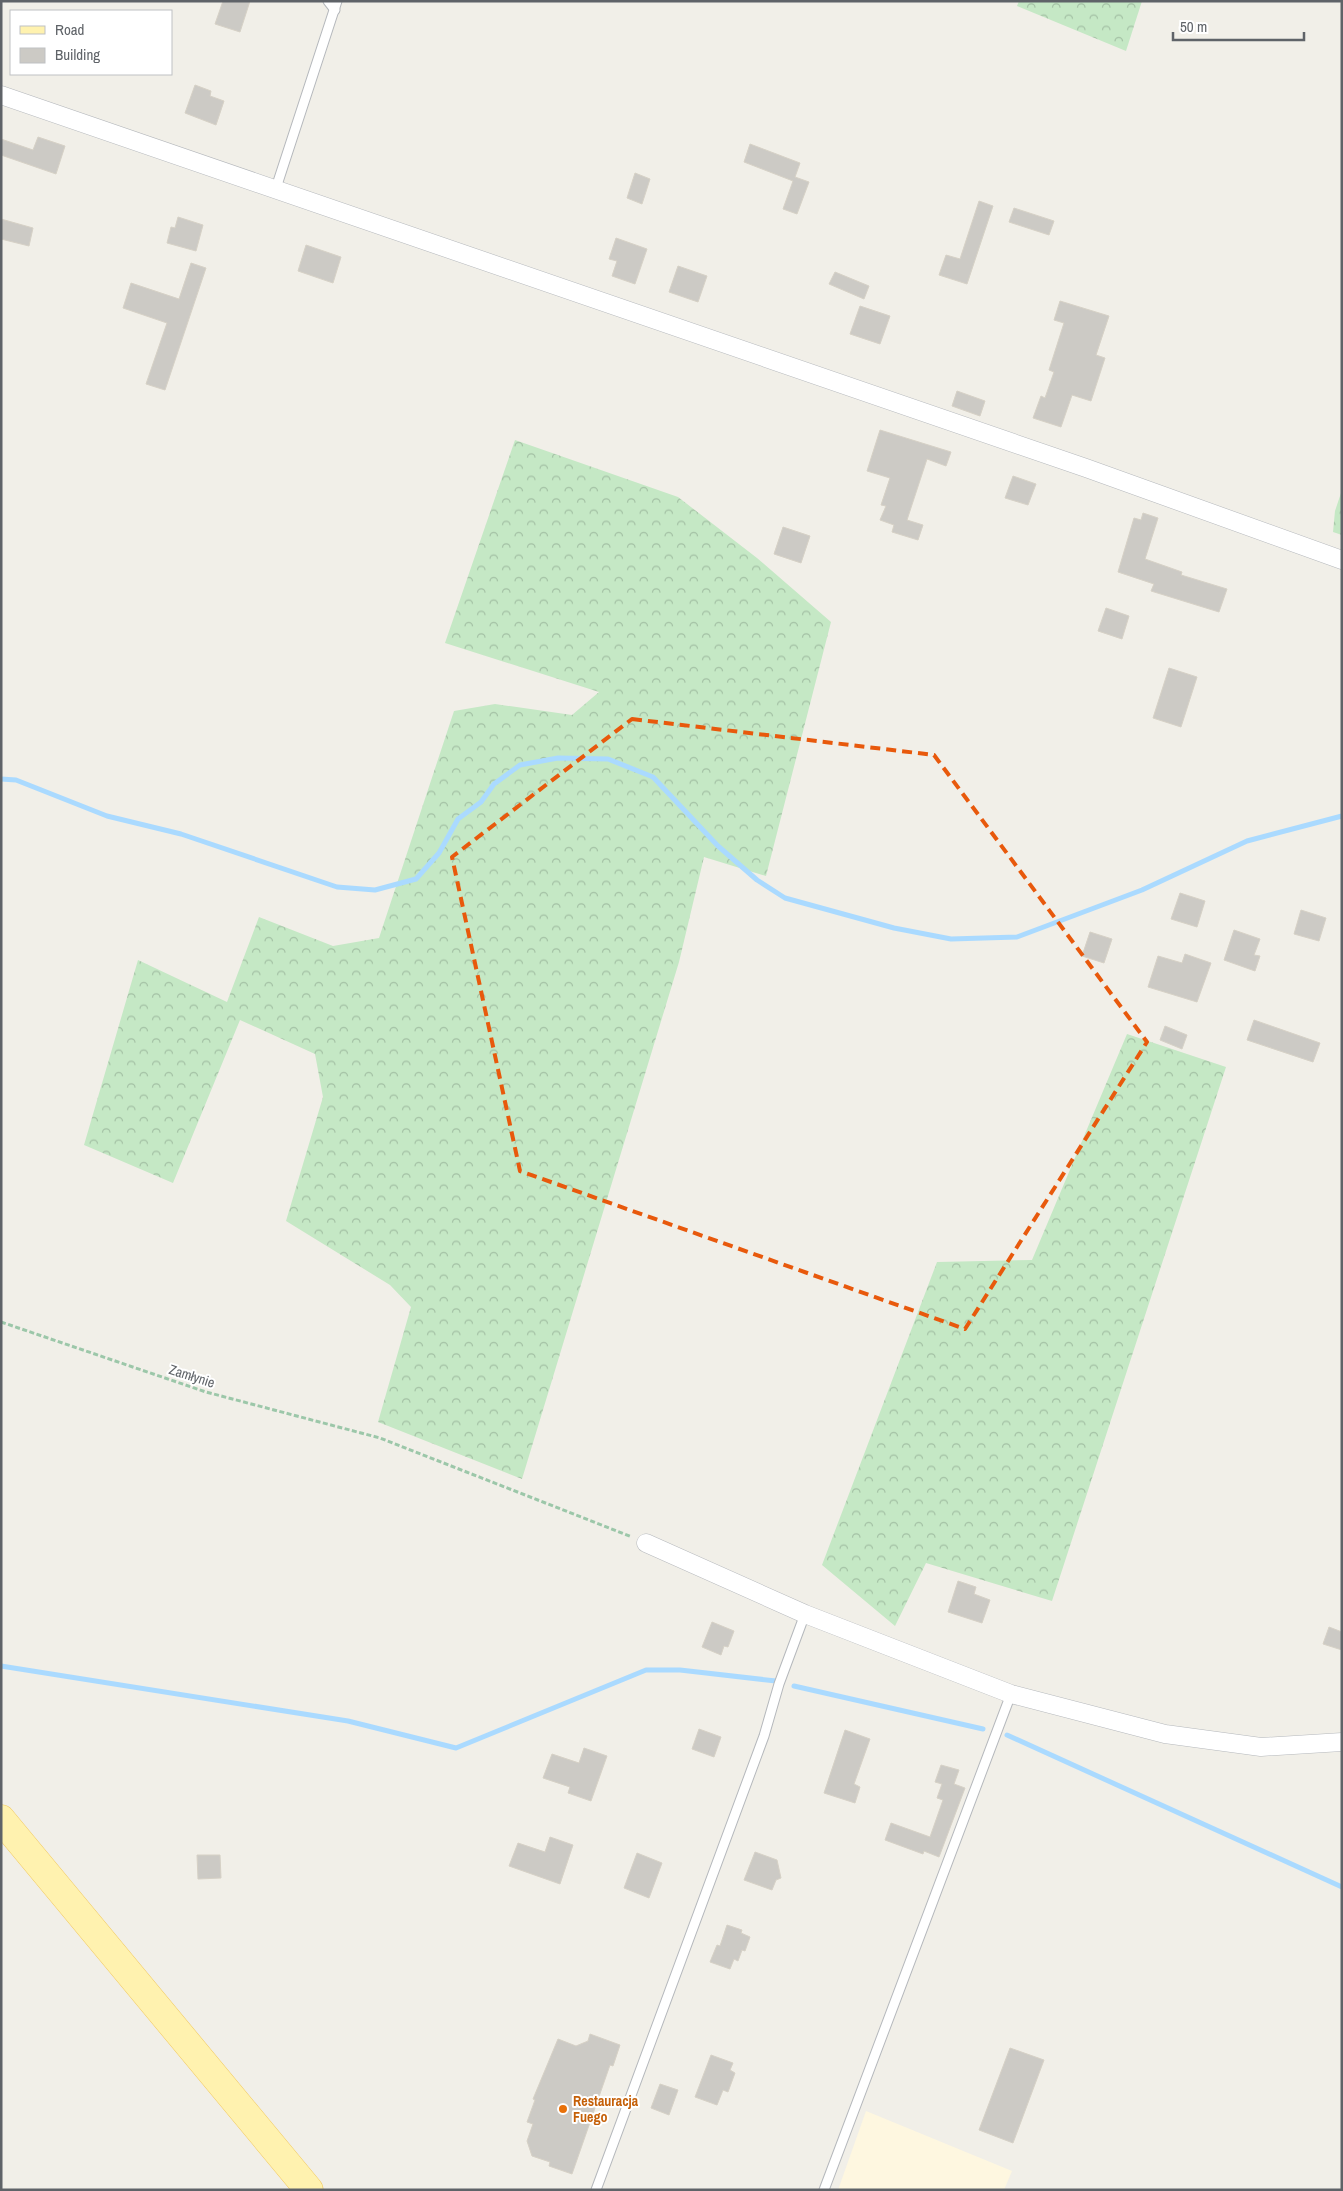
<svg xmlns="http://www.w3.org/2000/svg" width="1343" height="2191" viewBox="0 0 1343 2191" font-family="'Archivo Narrow',sans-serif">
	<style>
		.commercial { fill: #fef7e0 }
		.forest { fill: url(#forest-crowns) }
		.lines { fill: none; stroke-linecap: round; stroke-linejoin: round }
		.stream { stroke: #aadaff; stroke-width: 5 }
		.building { fill: #cccac5; stroke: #d6d1c6 }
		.service-casing { stroke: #b5b8bc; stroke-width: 11 }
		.minor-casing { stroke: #b5b8bc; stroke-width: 19 }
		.primary-casing { stroke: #f2c960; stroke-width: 29 }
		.path { stroke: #9cc7a9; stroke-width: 3; stroke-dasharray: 5 2.5; stroke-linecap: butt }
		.service { stroke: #fff; stroke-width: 9 }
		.minor { stroke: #fff; stroke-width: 18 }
		.primary { stroke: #fff2af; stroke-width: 28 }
		.marked { fill: none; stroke: #e8590c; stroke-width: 4; stroke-dasharray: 10 6; stroke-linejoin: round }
		.food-dot { fill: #e8710a; stroke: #fff; stroke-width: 2 }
		.labels { text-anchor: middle; stroke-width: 4; stroke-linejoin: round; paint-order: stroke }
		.street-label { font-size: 14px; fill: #5f6368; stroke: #fff }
		.food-label { font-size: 14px; font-weight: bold; fill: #c56008; stroke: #fff; text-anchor: start }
	</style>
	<defs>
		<pattern id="forest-crowns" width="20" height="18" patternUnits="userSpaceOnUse" patternTransform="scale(1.25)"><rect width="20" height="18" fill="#c5e8c5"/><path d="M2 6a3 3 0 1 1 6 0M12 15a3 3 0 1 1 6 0" fill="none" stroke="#a3c0a4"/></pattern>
	</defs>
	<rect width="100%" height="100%" fill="#f1efe8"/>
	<polygon class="commercial" points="866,2111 1012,2171 1004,2190 838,2190"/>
	<g class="forest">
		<polygon points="1019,1 1142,1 1126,51 1017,6"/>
		<polygon points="515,440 678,497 757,558 831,622 766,876 704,857 679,962 522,1479 378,1422 411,1307 390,1285 286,1221 323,1097 315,1054 240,1020 173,1183 84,1145 138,960 227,1002 259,917 333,946 379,938 454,711 495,704 572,715 599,692 445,643"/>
		<polygon points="1342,490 1342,535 1333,532 1335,511"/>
		<polygon points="1127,1034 1226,1067 1052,1601 926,1563 895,1626 822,1565 937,1262 1032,1260"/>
	</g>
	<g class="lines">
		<g class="stream">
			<polyline points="1,779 16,780 107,816 181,834 337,887 375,890 416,879 439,853 458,819 481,802 494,784 520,765 558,758 608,759 653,777 718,846 757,880 785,898 894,928 951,939 1017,937 1142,890 1247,841 1342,816"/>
			<polyline points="1,1666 348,1721 456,1748 646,1670 680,1670 776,1681"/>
			<polyline points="794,1686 983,1729"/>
			<polyline points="1007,1735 1342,1887"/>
		</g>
	</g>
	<g class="building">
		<polygon points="223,1 250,1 240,32 215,24"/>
		<polygon points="195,85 211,91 210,96 224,101 216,125 185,113"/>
		<polygon points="38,137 65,146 56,174 1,155 1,139 33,150"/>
		<polygon points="750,144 800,163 795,177 809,182 797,214 783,209 793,181 744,162"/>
		<polygon points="635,173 650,179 642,204 627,198"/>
		<polygon points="979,201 993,206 967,284 939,275 946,255 960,259"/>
		<polygon points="1014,208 1054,221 1049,235 1009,222"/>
		<polygon points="178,217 203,225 196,251 167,243 171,227 175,228"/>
		<polygon points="1,219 33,228 29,246 1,239"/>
		<polygon points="616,238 647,249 635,284 612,276 617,261 609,259"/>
		<polygon points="306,245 341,257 333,283 298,271"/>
		<polygon points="191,263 206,268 165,390 146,384 167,323 123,308 131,283 179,299"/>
		<polygon points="678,266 707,276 698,302 669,292"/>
		<polygon points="835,272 869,286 864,299 829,284"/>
		<polygon points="1060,301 1109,316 1096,355 1105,358 1091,401 1072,395 1061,427 1033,418 1041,396 1045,398 1054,372 1049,370 1064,323 1054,320"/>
		<polygon points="860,306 890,316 880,344 850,334"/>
		<polygon points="957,391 985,401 980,416 952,406"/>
		<polygon points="880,430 951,452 946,466 927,459 907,520 923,525 918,540 892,532 894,525 880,520 886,506 881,505 890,478 867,471"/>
		<polygon points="1013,476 1036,484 1028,505 1005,498"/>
		<polygon points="1143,513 1158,518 1145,559 1182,572 1181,575 1227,589 1219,612 1151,591 1154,584 1118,572 1134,518 1141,520"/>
		<polygon points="783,527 810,536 801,563 774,554"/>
		<polygon points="1106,608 1129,616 1122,639 1098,631"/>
		<polygon points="1169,668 1197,677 1181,727 1153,718"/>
		<polygon points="1180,893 1205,901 1197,927 1171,919"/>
		<polygon points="1301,910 1326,918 1319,941 1294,934"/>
		<polygon points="1234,930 1260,939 1254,955 1260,956 1255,971 1224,960"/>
		<polygon points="1090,932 1112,939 1104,963 1082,956"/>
		<polygon points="1185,954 1211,963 1197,1002 1148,987 1158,956 1182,963"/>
		<polygon points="1254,1020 1320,1043 1313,1062 1247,1040"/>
		<polygon points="1165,1026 1187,1035 1182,1049 1160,1040"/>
		<polygon points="958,1581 976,1587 974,1594 990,1600 982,1623 948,1612"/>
		<polygon points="712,1622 734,1631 728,1647 724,1646 721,1655 702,1647"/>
		<polygon points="1329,1627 1342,1632 1342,1650 1323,1644"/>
		<polygon points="699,1729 721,1737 714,1757 692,1749"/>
		<polygon points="845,1730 870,1739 854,1784 860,1787 855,1803 824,1793"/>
		<polygon points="584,1748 607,1756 591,1801 568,1793 570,1787 543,1778 552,1754 579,1763"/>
		<polygon points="941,1765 959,1770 954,1784 965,1788 939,1857 924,1851 923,1854 885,1840 891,1823 930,1837 943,1800 937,1798 942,1784 935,1782"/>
		<polygon points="550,1837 573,1845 560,1884 509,1866 518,1843 545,1852"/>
		<polygon points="755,1852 777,1860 781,1878 776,1880 772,1890 744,1880"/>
		<polygon points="637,1853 662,1863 649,1898 624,1888"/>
		<polygon points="197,1855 220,1855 221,1878 198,1879"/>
		<polygon points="727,1925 742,1930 741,1933 750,1937 745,1951 742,1950 738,1961 734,1959 730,1969 710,1962 717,1945 720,1946"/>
		<polygon points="590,2034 620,2045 613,2066 610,2065 572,2174 549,2166 550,2162 532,2156 527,2141 533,2124 527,2122 535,2100 533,2099 558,2039 576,2046 588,2041"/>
		<polygon points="1010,2048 1044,2060 1013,2143 979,2130"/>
		<polygon points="711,2055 733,2063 730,2070 735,2073 728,2092 723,2090 717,2105 695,2097"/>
		<polygon points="660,2084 678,2090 669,2115 651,2108"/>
	</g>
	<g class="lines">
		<g class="service-casing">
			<g id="service">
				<polyline points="328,1 335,10"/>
				<polyline points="276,188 337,1"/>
				<polyline points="596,2190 764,1736 779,1684 805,1614"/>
				<polyline points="824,2190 1011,1694"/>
			</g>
		</g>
		<g class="minor-casing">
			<g id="minor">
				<polyline points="1,95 1086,468 1342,560"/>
				<polyline points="646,1543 805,1614 1011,1694 1165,1734 1261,1747 1342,1742"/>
			</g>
		</g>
		<g class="primary-casing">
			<polyline id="primary" points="1,1819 309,2190"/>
		</g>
		<polyline class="path" points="1,1322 206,1392 380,1438 632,1537"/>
		<use href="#service" class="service"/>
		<use href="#minor" class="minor"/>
		<use href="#primary" class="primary"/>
	</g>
	<path class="marked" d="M 632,719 L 934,755 L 1147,1042 L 965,1329 L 520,1171 L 452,857 Z"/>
	<circle class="food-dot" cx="563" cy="2109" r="5"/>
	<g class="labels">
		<g class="street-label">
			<text transform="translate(192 1376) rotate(18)" y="5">Zamłynie</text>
		</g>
		<g class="food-label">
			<text x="573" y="2106">Restauracja<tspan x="573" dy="16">Fuego</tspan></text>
		</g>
	</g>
	<rect width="1343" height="2191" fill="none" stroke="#5f6368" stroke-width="5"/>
	<rect x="10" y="10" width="162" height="65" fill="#ffffff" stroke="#bfc1c3"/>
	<rect x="20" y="26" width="25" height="8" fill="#fff2af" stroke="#bfc1c3"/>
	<text x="55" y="35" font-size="15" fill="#5f6368">Road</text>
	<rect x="20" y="48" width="25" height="15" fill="#cccac5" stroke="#bfc1c3"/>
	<text x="55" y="60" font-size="15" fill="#5f6368">Building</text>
	<path d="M1173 32v8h131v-8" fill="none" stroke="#5f6368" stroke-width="2.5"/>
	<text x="1180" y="32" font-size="15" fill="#5f6368" stroke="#ffffff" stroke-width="4" paint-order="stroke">50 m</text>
</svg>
